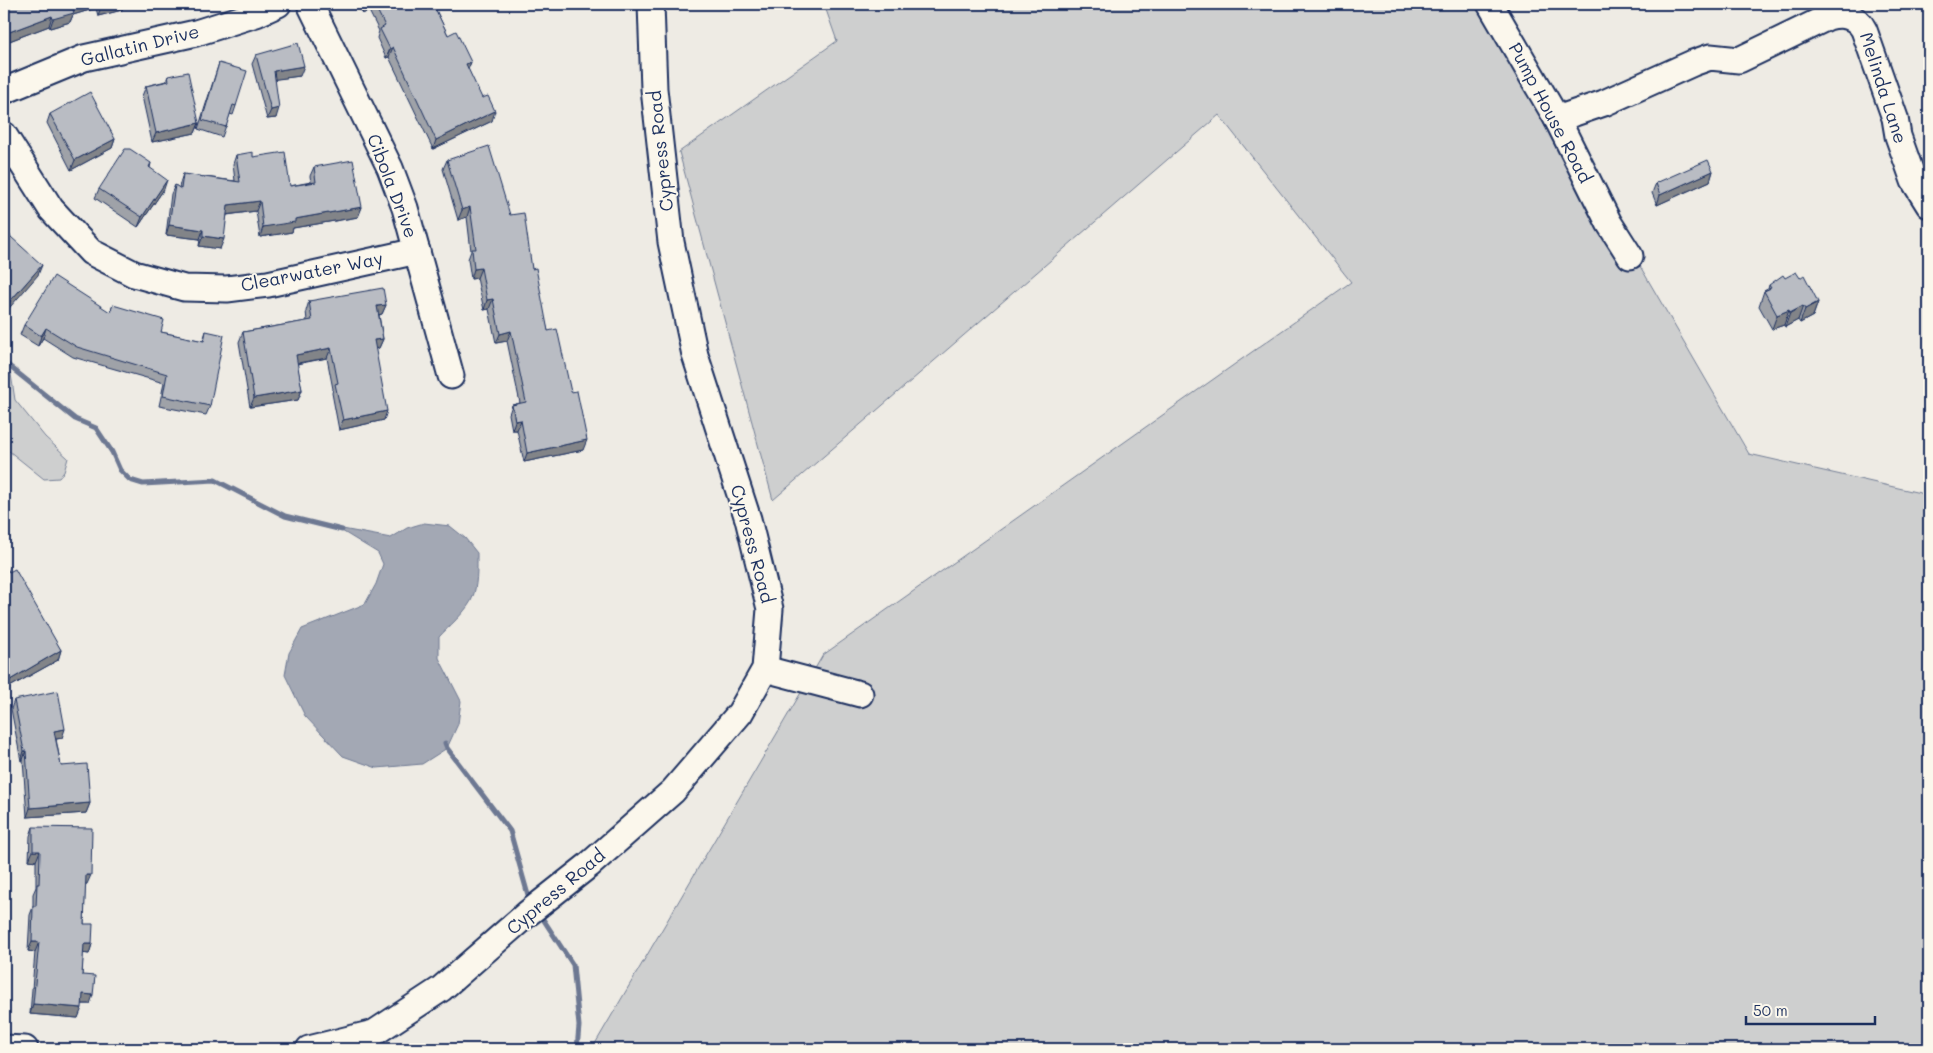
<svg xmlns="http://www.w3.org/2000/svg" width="1933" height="1053" viewBox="0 0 1933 1053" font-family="Mali,sans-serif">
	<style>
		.green { fill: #cecfcf; stroke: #747f96 }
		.water { fill: #a3a8b4; stroke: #6d7892 }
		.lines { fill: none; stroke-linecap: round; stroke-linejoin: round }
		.stream { stroke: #6d7892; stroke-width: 5 }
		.minor-casing { stroke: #1b2f5e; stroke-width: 29 }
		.minor { stroke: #fbf7ec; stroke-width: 25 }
		.wall { fill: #9fa2a8; stroke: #1b2f5e }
		.shaded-wall { fill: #828488; stroke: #1b2f5e }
		.building { fill: #b9bcc3; stroke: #1b2f5e }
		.labels { text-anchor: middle; stroke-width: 4; stroke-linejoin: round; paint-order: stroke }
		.street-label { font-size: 18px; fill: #1b2f5e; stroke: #fbf7ec }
	</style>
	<rect width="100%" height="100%" fill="#eeebe4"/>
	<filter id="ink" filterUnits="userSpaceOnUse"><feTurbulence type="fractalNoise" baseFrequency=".02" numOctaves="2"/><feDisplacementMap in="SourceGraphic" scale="10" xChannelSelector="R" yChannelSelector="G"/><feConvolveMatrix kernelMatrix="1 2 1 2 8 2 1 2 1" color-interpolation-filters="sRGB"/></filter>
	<g filter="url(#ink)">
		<g class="green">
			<polygon points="824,4 1488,4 1749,454 1929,495 1929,1049 592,1049 823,655 1351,282 1219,115 773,500 679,152 837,41"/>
			<polygon points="4,368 11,374 15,400 45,437 68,458 64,472 59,478 44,479 4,447"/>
		</g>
		<path class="water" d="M 424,523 L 450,526 L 465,538 L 477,553 C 477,567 478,588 471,601 C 463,615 450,625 439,637 L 439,658 L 461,701 L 458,724 L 447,748 L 422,764 L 377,768 L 343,756 L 305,716 L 285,675 L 289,653 L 302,629 L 365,604 L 376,584 L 383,564 L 378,553 L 337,528 L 391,538 L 407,528 Z"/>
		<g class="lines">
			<g class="stream">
				<polyline points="4,362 75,419 96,428 112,452 120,470 130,480 143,484 215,480 285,516 342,530"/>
				<polyline points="445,743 447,748 510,831 528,895"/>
				<polyline points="543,919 573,965 579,1026 577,1049"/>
			</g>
			<g class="minor-casing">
				<g id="minor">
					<polyline points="310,4 390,168 405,208 451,376"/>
					<polyline points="1490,4 1557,119 1609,223 1630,256"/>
					<polyline points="4,91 84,58 196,33 256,14 278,4"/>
					<path d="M 1557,119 L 1604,103 L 1693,63 L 1710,57 L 1739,60 L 1828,17 C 1842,13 1857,16 1864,30 L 1895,118 L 1898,136 L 1914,181 L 1929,205"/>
					<polyline points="4,135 51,209 91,252 134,274 184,288 227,289 268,284 417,251"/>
					<polyline points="765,669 860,694"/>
					<polyline points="4,1048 25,1049"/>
					<polyline points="309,1049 374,1033 441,989 527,914 589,865 673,791 740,713 765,669 770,609 748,519 695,355 671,242 654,89 651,4"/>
				</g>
			</g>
			<use href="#minor" class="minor"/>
		</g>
		<g class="wall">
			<polygon points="4,4 124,4 122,10 98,16 96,8 73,15 70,22 50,28 49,26 4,43"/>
			<polygon points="357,4 433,4 448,35 471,62 468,69 492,121 433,149 389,57 386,58 377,38 379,31 369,11 362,14"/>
			<polygon points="256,55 300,76 275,79 276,118 267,119 252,64"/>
			<polygon points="219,63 236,106 233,115 230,114 222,137 198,129"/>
			<polygon points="168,76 199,123 195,133 152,142 142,96 146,86 166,81"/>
			<polygon points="50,114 115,139 112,148 71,170 47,123"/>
			<polygon points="236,155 253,157 290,186 311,182 310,176 314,167 362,207 358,217 293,228 292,232 260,237 256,211 227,215 220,249 199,246 200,239 166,235 171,194 175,185 179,188 180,183 183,174 235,181 233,164"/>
			<polygon points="447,160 510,215 532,269 548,331 583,450 524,462 517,430 512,430 509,414 512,405 520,403 507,341 496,343 489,309 484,310 477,278 471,279 468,259 471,251 467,217 458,220 443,169"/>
			<polygon points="151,163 150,168 164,189 138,227 95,198 99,189"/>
			<polygon points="1713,171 1710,181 1657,205 1652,193 1656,183"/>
			<polygon points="1769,285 1818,302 1813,316 1800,323 1798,320 1785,327 1784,325 1772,329 1759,306 1764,291 1768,289"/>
			<polygon points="309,301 386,305 382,314 379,315 383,339 379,348 375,349 384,420 339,430 332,393 333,389 327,358 297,364 302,390 298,400 250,407 239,342 243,332 307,321 306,311"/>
			<polygon points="113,305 161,332 203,341 206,331 210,406 206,415 159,406 164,383 73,357 43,338 38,346 20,335 24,325 110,312"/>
			<polygon points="4,563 9,572 61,650 58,660 6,689 4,685"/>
			<polygon points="14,700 62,738 56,739 61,766 90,803 86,813 27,817 23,760 21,761 11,709"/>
			<polygon points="33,827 87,884 85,884 84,924 92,944 89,954 83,953 82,975 90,1004 82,1004 78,1018 30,1014 35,952 28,951 30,915 33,907 33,894 36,887 36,861 29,860 30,836"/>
		</g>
		<g class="shaded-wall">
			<polygon points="83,4 98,4 96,8 73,15 70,22 50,28 53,19 72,7"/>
			<polygon points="112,4 124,4 122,10 98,16 101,6"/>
			<polygon points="367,4 372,4 369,11 362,14 365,5"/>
			<polygon points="52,16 49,26 4,43 4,34"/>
			<polygon points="393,47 389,57 386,58 390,49"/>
			<polygon points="471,62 467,72 466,64"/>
			<polygon points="304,66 300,76 271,80 274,71"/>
			<polygon points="279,108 276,118 267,119 271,110"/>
			<polygon points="495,111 492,121 433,149 436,140"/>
			<polygon points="199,123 195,133 152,142 156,133"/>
			<polygon points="115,139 112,148 71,170 75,160"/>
			<polygon points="1713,171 1710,181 1657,205 1660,195"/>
			<polygon points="167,180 164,189 138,227 142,217"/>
			<polygon points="260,201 256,211 225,215 228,205"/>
			<polygon points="362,207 358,217 293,228 292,232 260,237 263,227 295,219"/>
			<polygon points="470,207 467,217 458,220 462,210"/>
			<polygon points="169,225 203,230 200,239 166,235"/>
			<polygon points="203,236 224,239 220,249 199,246"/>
			<polygon points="42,265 38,275 4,314 4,308"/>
			<polygon points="481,268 477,278 471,279 474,269"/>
			<polygon points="493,299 489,309 484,310 487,300"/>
			<polygon points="1818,302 1813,316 1800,323 1805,309"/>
			<polygon points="386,305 382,314 374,316 377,306"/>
			<polygon points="1803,306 1798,320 1785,327 1790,313"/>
			<polygon points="1789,310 1784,325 1772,329 1777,315"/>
			<polygon points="46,328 43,338 38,346 41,336"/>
			<polygon points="511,331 507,341 496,343 500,334"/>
			<polygon points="383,339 379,348 370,350 374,340"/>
			<polygon points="331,348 327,358 292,364 296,355"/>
			<polygon points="302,390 298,400 250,407 254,398"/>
			<polygon points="387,411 384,420 339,430 343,420"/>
			<polygon points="521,420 517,430 512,430 515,421"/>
			<polygon points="587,440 583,450 524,462 527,453"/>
			<polygon points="61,650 58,660 6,689 10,680"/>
			<polygon points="65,729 62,738 51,740 54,731"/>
			<polygon points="24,751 26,751 23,760 21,761"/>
			<polygon points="90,803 86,813 27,817 30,808"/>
			<polygon points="33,851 40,851 36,861 29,860"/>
			<polygon points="86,875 91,875 87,884 82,884"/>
			<polygon points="32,942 39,942 35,952 28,951"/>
			<polygon points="84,944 92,944 89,954 81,953"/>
			<polygon points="83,994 93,995 90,1004 79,1004"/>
			<polygon points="33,1004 82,1008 78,1018 30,1014"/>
		</g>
		<g class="building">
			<polygon points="4,4 83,4 72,7 74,13 53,19 52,16 4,34"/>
			<polygon points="101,4 112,4 101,6"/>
			<polygon points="374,4 433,4 448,35 456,31 471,62 466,64 482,98 488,96 495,111 436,140 393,47 390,49 380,29 385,26"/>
			<polygon points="298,43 304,66 274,71 279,108 271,110 256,55"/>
			<polygon points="219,63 247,71 236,106 233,105 226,127 202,120"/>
			<polygon points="188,72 199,123 156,133 146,86 169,81 168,76"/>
			<polygon points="90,92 115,139 75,160 50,114"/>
			<polygon points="489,146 510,215 524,213 532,269 536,268 548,331 557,329 571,392 577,391 587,440 527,453 521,420 515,421 512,405 526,402 511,331 500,334 493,299 487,300 481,268 474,269 472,249 476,249 470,207 462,210 447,160"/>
			<polygon points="125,149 130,149 151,163 149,167 167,180 142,217 99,189"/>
			<polygon points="253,152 253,157 285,152 290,186 316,182 314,167 353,160 362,207 295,219 295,222 263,227 260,201 228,205 224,239 203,236 203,230 169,225 175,185 181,189 183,174 240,182 236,155"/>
			<polygon points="1708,160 1713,171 1660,195 1656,183"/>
			<polygon points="4,226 11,237 42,265 4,308"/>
			<polygon points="1796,272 1800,278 1804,275 1818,302 1805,309 1803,306 1790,313 1789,310 1777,315 1764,291 1771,288 1769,285 1783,275 1785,278"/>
			<polygon points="54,276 110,312 113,305 164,320 161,332 204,341 206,331 224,335 210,406 163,396 167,374 77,347 46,328 41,336 24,325"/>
			<polygon points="383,288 386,305 377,306 383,339 374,340 387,411 343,420 335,384 338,383 331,348 296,355 302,390 254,398 243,332 312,320 309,301"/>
			<polygon points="4,563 9,572 15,569 61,650 10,680 4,669"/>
			<polygon points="58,691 65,729 54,731 61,766 87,764 90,803 30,808 26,751 24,751 14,700"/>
			<polygon points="33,827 92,828 91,875 86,875 84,924 93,924 92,944 84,944 82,975 95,976 93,995 83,994 82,1008 33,1004 39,942 32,942 33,906 36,906 37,884 39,884 40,851 33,851"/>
		</g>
	</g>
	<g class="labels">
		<g class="street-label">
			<text transform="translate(140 46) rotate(-14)" y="6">Gallatin Drive</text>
			<text transform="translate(1883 88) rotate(72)" y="6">Melinda Lane</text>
			<text transform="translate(1550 113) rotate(62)" y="6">Pump House Road</text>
			<text transform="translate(661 151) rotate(-96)" y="6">Cypress Road</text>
			<text transform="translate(392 186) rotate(69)" y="6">Cibola Drive</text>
			<text transform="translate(312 272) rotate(-11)" y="6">Clearwater Way</text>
			<text transform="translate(752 544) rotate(75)" y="6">Cypress Road</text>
			<text transform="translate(556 892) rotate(-40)" y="6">Cypress Road</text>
		</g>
	</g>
	<rect width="1933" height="1053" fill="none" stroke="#fbf7ec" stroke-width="20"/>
	<rect x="10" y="10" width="1913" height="1033" fill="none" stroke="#1b2f5e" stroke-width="2" filter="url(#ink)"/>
	<path d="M1746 1016v8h129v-8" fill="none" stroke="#1b2f5e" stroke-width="2.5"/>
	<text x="1753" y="1016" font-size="15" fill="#1b2f5e" stroke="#fbf7ec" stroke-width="4" paint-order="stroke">50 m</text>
</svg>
